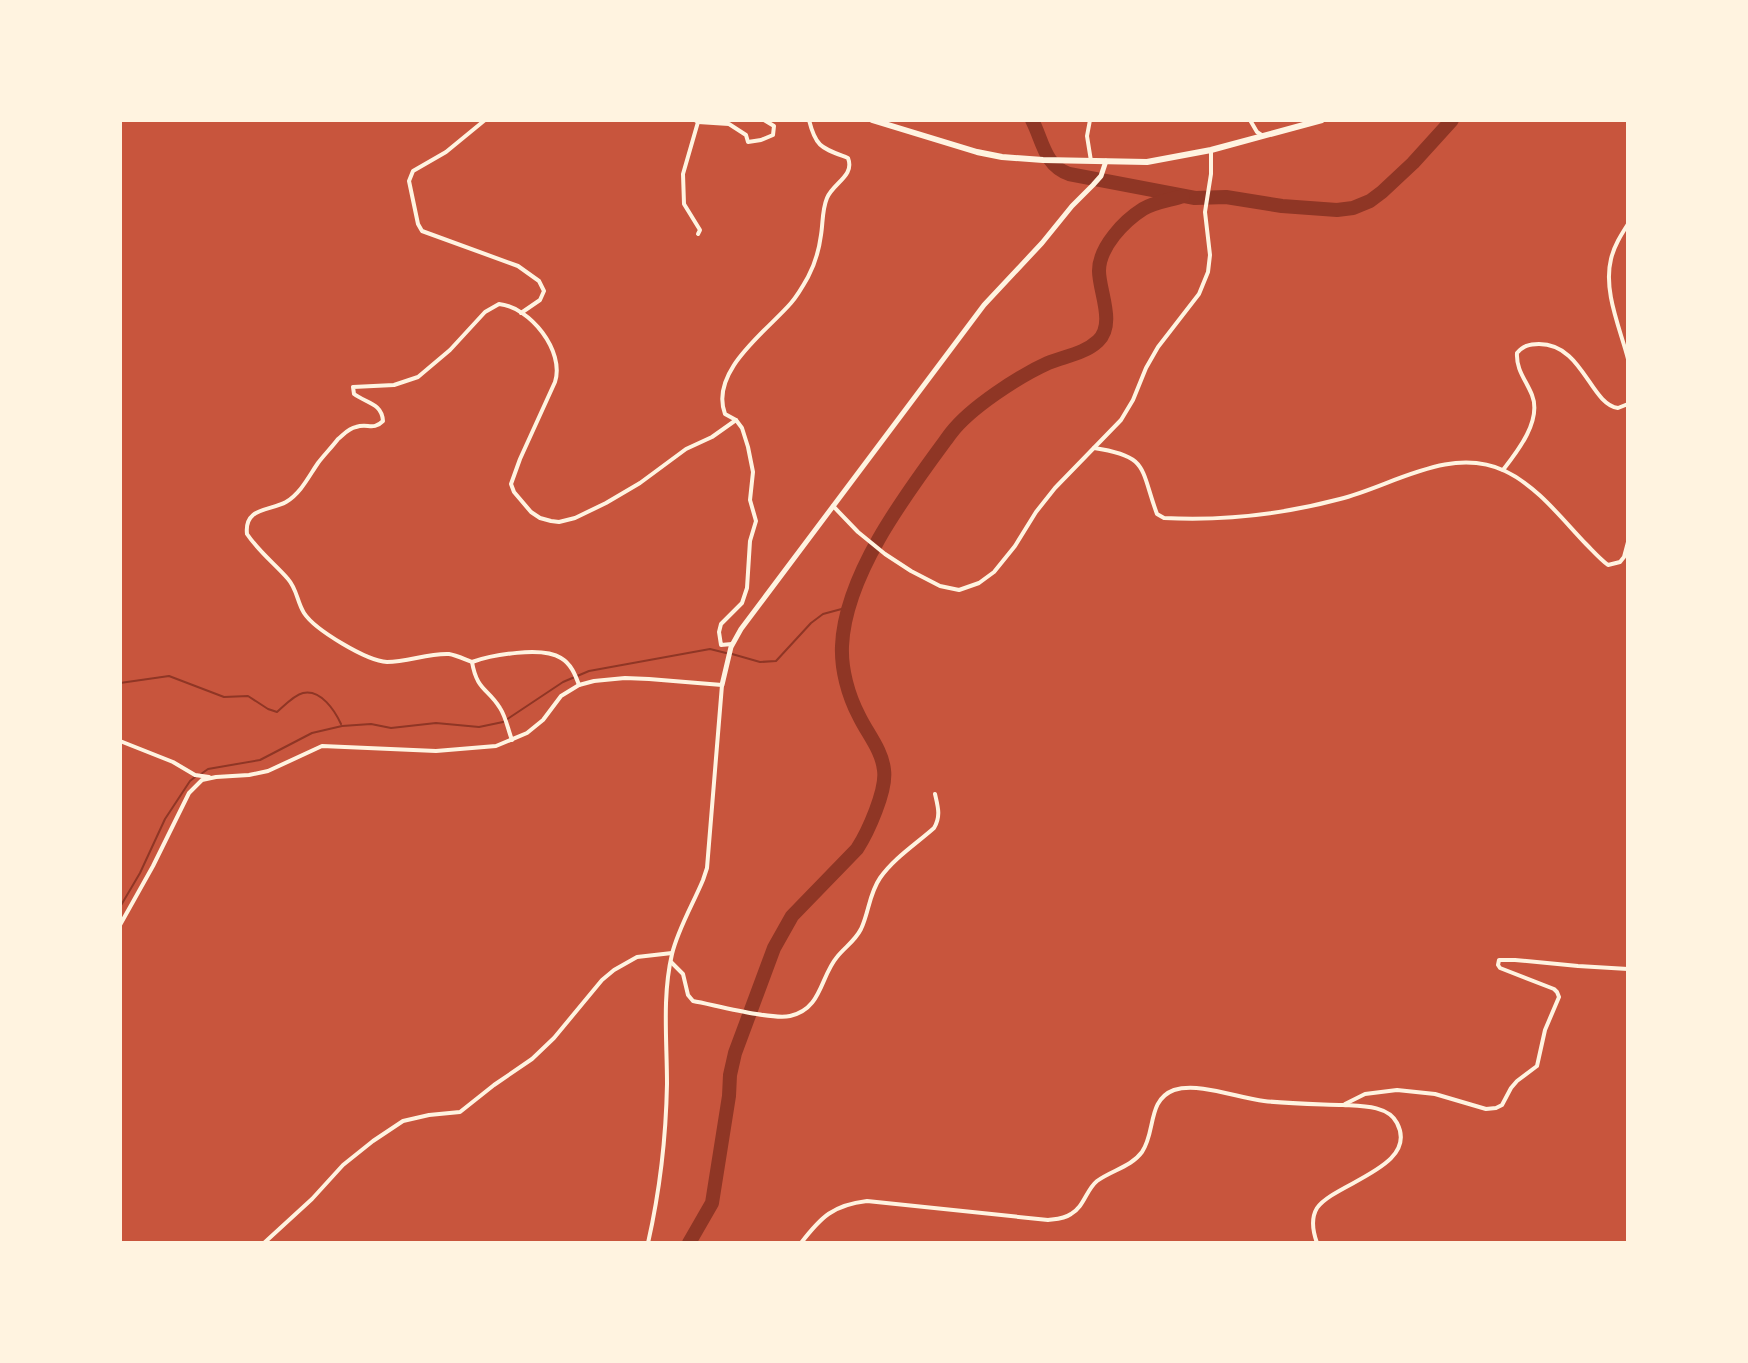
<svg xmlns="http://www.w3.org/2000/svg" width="1748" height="1363" viewBox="0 0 1748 1363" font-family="Poppins,sans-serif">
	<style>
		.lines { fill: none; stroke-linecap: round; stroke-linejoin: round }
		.stream { stroke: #8f3625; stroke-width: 2 }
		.river { stroke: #8f3625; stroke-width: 14 }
		.minor { stroke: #fff3e0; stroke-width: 4 }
		.tertiary { stroke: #fff3e0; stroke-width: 5 }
		.secondary { stroke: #fff3e0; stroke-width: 6 }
	</style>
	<rect width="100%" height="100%" fill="#c8553d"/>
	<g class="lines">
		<g class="stream">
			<polyline points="732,654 760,662 776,661 811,623 823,614 849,607"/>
			<path d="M 120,683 L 169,676 L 224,697 L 248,696 L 268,709 L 277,712 C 284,706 294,695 303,693 C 321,689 335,711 341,724"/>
			<polyline points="201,774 208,769 260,760 312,733 342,726 371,724 391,728 436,723 479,727 503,722 563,682 589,671 710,649 726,653"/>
			<polyline points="120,907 140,873 165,819 190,781 195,777"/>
		</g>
		<g class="river">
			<path d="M 1032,120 C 1043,141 1044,165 1069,174 L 1195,198 L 1226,197 L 1282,206 L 1337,210 L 1353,208 L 1370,201 L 1382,192 L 1413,163 L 1452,120"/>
			<path d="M 689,1243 L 712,1203 L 729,1096 L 730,1075 L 735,1053 L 774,948 L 792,916 L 857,849 C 868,832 887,790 884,770 C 882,750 867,733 859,716 C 848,695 841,669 842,646 C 845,573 909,490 951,433 C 970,408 1019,376 1048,363 C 1065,356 1084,354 1098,341 C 1116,324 1099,291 1099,271 C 1099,247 1124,221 1143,209 C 1154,202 1171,200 1183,196"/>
		</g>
		<g class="minor">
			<polyline points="485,120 446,152 413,171 409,181 418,224 422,231 518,266 539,281 544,291 540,300 521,313"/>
			<polyline points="695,120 698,122 683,174 684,204 700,230 698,234"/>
			<polyline points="1090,120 1087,136 1091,161"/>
			<polyline points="1250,120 1257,132 1263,136"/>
			<polyline points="698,122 729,124 746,135 748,142 761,140 773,135 774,126 764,120"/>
			<path d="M 1628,224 C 1621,235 1614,246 1611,259 C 1603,291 1620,328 1628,359"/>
			<path d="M 1094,448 C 1149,456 1140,468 1157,514 L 1164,518 C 1222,521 1284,514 1340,499 C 1392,486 1450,445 1505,471 C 1537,486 1562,519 1586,544 C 1593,551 1600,559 1608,565 L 1620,562 L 1624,557 L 1628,542"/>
			<path d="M 1503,470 C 1518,451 1542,420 1532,395 C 1526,380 1516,370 1517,353 C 1523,346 1529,344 1539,344 C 1583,344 1590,404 1618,408 L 1628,404"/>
			<polyline points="833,506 858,532 885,554 911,571 940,586 959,590 979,583 994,572 1015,546 1036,512 1055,488 1121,420 1133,400 1146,368 1158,347 1199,294 1208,272 1210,255 1205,212 1211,174 1211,150"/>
			<path d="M 732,644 L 721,645 L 719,632 L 721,624 L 742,603 L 747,588 L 750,541 L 756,521 L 750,500 L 753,472 L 748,447 L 742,428 L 736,420 L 725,414 C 709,371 767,331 791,303 C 798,295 803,286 808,277 C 815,264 819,250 821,235 C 823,223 822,210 827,198 C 833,183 855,176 848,158 C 822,148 816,148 809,120"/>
			<path d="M 472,662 C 477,691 488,688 500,708 C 506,717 508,730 512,740"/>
			<path d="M 579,685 C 575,674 571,664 561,658 C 542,646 492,655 472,662 C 464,659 456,655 449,654 C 428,653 408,662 387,662 C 367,661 315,630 304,613 C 297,602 297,589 288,579 C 275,564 259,552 247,534 C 244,507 270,511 286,502 C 301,493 309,476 318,463 C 324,455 332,447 338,439 C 344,434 349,428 356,427 C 368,423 373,431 383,421 C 382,403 366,403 354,394 L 353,387 L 394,385 L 418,377 L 450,350 L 485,312 L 499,304 C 530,307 565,351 555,382 L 520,459 L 511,484 L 514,492 L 531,512 L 540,518 L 551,521 L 559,522 L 575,518 L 606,503 L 640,483 L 686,449 L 712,437 L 736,420"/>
			<polyline points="120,741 173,762 195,775 209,777"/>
			<path d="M 120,925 L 153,866 L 189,793 L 202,780 L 216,777 L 249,775 L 268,771 L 322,746 L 436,751 L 496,746 L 527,733 L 543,720 L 561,696 L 579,685 L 594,681 L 625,678 L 649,679 L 722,685 L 707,868 L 703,880 C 693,904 678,929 672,954 C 662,997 667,1040 667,1084 C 666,1138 660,1190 648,1243"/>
			<path d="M 671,962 L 683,974 L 688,995 L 693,1001 C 715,1005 771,1020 790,1016 C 822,1009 820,977 837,957 C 845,947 855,941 861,929 C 869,912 869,894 880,878 C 894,858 916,844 934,828 C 941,816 938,807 935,794"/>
			<polyline points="1345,1104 1365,1094 1397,1090 1435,1094 1486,1109 1496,1108 1502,1105 1511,1088 1517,1081 1537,1066 1545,1030 1559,997 1557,992 1554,989 1500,968 1498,965 1499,960 1515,960 1578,966 1628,969"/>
			<polyline points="264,1243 312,1199 343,1165 373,1141 403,1121 429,1115 460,1112 494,1085 532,1059 554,1038 602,980 614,970 637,957 672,953"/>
			<path d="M 801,1243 C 821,1217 833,1205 867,1201 L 1048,1220 C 1056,1219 1064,1219 1071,1214 C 1084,1207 1086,1190 1097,1181 C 1112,1170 1131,1167 1142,1152 C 1156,1132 1147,1100 1174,1090 C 1199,1082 1238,1098 1264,1101 C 1290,1104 1316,1104 1343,1105 C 1360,1106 1388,1105 1397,1123 C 1420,1167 1334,1183 1317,1208 C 1311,1218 1313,1232 1317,1243"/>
		</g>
		<polyline class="tertiary" points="722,685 731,647 741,629 984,305 1042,243 1072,206 1093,185 1101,176 1106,161"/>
		<polyline class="secondary" points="872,120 977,152 1002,157 1043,160 1147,162 1211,150 1322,120"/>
	</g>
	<rect width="1748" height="1363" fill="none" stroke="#fff3e0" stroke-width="244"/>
</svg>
